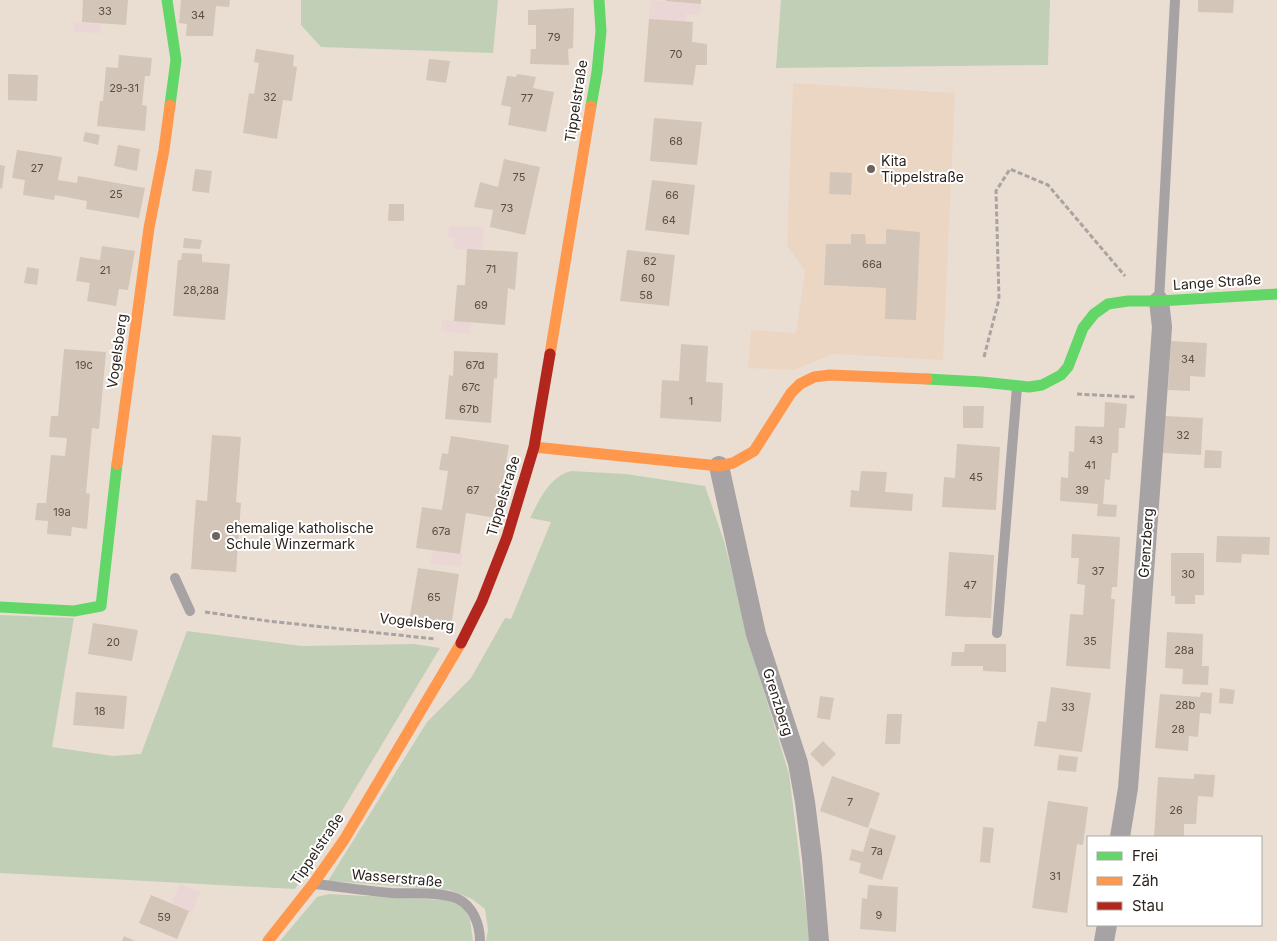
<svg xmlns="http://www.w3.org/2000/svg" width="1277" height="941" viewBox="0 0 1277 941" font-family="Inter,sans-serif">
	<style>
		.industrial { fill: #ead6d4 }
		.built { fill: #ebd6c4 }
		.green { fill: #c1cfb6 }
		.building { fill: #d3c5b7 }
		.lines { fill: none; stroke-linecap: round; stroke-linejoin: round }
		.path { stroke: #a9a3a1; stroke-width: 3; stroke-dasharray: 5 2.5; stroke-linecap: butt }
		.lane { stroke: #a7a2a3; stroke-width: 10 }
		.street { stroke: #a7a2a3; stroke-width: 20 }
		.fast { stroke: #63d668; stroke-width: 11 }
		.slow { stroke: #ff974d; stroke-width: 11 }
		.jam { stroke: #b3261e; stroke-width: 11 }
		.poi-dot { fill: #6e645c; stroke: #fff; stroke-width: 2 }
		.labels { text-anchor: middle; stroke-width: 4; stroke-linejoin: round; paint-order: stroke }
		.number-label { font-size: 11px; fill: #584e45 }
		.street-label { font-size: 14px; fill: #2b231c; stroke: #fff }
		.poi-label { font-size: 14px; fill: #2b231c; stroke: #fff; text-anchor: start }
	</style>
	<rect width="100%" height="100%" fill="#eaded3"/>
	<g class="industrial">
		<polygon points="650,0 701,4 700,15 686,14 685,22 649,19"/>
		<polygon points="74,22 101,24 101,33 74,32"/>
		<polygon points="449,226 484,227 482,250 453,249 455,238 448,237"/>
		<polygon points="442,320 471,322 470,334 441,331"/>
		<polygon points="433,550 463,554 461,567 430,563"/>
		<polygon points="180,884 200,892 192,913 171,904"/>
	</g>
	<polygon class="built" points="793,83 955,93 943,360 833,354 794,370 748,368 751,330 796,333 805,271 787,246"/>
	<g class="green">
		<polygon points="301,0 498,0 493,53 321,47 301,25"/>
		<polygon points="781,0 1050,0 1048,65 776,68"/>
		<path d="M 571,471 L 626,474 L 705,486 L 724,541 L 754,659 L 789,774 L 810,941 L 486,941 L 488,930 L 485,909 L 472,899 L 450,890 L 328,881 L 427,722 L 471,678 L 505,618 L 511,619 L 551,522 L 530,518 C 540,499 549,477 571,471 Z"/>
		<polygon points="0,615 74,618 52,747 113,756 141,754 187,631 301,646 414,644 440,648 295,889 0,873"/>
		<polygon points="329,894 446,900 462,906 470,919 473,941 280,941 317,897"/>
	</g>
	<g class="building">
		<polygon points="83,0 128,0 126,25 82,22"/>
		<polygon points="181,0 230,0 229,7 216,6 213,36 186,36 187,24 179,23"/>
		<polygon points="666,0 701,0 701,4 666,1"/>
		<polygon points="1198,0 1234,0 1233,13 1198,12"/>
		<polygon points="574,8 573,48 568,49 569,65 530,64 531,49 536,49 536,25 528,25 528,10"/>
		<polygon points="649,19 693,22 692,42 707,44 707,65 696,65 693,85 644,82"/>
		<polygon points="256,49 294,55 293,66 297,67 292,101 283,100 277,139 243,133 249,93 254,94 259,63 254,62"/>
		<polygon points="119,55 152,58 150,76 145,76 142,105 147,106 145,131 97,126 100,101 103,101 106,67 118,68"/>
		<polygon points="429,59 450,61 446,83 426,80"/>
		<polygon points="8,74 38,75 37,101 8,100"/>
		<polygon points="517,74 536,77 533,88 554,92 546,132 508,125 511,107 501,105 507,76 516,77"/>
		<polygon points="654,118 702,122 697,165 650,161"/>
		<polygon points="85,132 100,135 98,145 83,141"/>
		<polygon points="118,145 140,149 137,171 114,166"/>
		<polygon points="17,150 62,157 58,180 77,183 78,176 145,188 139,218 86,209 87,201 55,195 54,200 23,195 25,180 12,178"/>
		<polygon points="504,159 540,167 525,235 490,227 493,210 474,207 480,182 498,187"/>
		<polygon points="0,165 5,166 2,189 0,188"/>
		<polygon points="195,169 212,171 209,193 192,191"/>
		<polygon points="830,172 852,173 851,195 829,194"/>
		<polygon points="652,180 695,185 689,235 645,230"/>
		<polygon points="389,204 404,204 404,221 388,221"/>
		<polygon points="886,229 920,232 916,320 885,319 886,288 824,285 826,244 851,244 851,234 865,234 866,244 886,244"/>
		<polygon points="184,238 202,240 200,249 183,248"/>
		<polygon points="102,246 135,251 128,290 119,289 116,306 87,301 90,283 76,281 80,257 100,260"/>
		<polygon points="467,249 518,252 515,290 508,288 505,325 454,321 457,285 465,285"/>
		<polygon points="627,250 675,255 669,306 620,301"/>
		<polygon points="182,253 202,254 202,262 230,264 225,320 173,316 178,260 181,260"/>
		<polygon points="27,267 39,269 37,285 24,283"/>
		<polygon points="1171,341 1207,343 1205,377 1190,376 1190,391 1168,390"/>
		<polygon points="681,344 708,346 706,382 723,383 721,422 660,418 662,380 679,381"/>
		<polygon points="64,349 106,352 99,429 92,428 86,493 90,494 87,529 72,527 71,536 47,534 48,521 35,520 37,503 46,503 51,455 65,456 67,438 49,437 51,416 58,416"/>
		<polygon points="454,351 498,353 497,379 494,378 491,423 445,419 449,375 453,376"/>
		<polygon points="1105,402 1127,404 1125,428 1119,428 1118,453 1112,453 1110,480 1105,479 1103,504 1117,505 1116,517 1097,516 1098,504 1060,501 1061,477 1068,478 1069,451 1074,452 1075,426 1104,427"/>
		<polygon points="963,406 984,406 983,428 963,428"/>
		<polygon points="1165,416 1203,418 1201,455 1163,453"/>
		<polygon points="212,435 241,437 236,502 241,503 236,572 191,569 196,500 207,501"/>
		<polygon points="451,436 509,445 497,518 466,513 460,554 416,548 422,507 442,510 448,471 439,470 442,453 448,454"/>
		<polygon points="957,444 1000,447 996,510 942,507 944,477 955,478"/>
		<polygon points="1205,450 1222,451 1221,468 1204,468"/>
		<polygon points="861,471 887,472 885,492 913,494 912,511 850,507 851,490 859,491"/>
		<polygon points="1072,534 1120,537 1117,587 1112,587 1111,599 1115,599 1110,669 1066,666 1070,614 1083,615 1085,585 1077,584 1079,558 1071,558"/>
		<polygon points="1217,536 1270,537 1269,555 1242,554 1241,563 1216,562"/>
		<polygon points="949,552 994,555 991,618 945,616"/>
		<polygon points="1171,553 1204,553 1204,595 1195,595 1195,604 1175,604 1175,596 1171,596"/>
		<polygon points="418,568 459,574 451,627 409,621"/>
		<polygon points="93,623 138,630 132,661 88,654"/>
		<polygon points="1167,632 1203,634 1202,666 1209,666 1208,685 1182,684 1183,669 1165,668"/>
		<polygon points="965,644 1006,644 1006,672 983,671 983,666 951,666 952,652 964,652"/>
		<polygon points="1051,687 1091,693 1082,752 1034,746 1038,721 1046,722"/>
		<polygon points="1220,688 1235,690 1233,704 1219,703"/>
		<polygon points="76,692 127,696 124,729 73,725"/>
		<polygon points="1201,692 1212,693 1211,714 1200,713 1198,737 1189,736 1188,751 1155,748 1160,694 1200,697"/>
		<polygon points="820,696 834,698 830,720 817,718"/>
		<polygon points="887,714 902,714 900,744 885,744"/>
		<polygon points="823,741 836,754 823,767 810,754"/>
		<polygon points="1059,755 1078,757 1076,772 1057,770"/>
		<polygon points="1194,774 1215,775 1213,797 1198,796 1196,824 1184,824 1184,837 1154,837 1158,777 1194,779"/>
		<polygon points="832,776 880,793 868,828 820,811"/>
		<polygon points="1048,801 1088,807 1083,845 1077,844 1067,913 1032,908"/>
		<polygon points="983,827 994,828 990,863 980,862"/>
		<polygon points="870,828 896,836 882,880 859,873 861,863 849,860 852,849 863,852"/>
		<polygon points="868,885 898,887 896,932 860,929 862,898 867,899"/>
		<polygon points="151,895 189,911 177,939 139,923"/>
		<polygon points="124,936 135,941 122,941"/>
	</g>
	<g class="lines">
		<g class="path">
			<polyline points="984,357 999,299 996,191 1010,169 1048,185 1125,276"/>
			<polyline points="1077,394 1136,397"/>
			<polyline points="205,612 268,621 435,639"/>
		</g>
		<g class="lane">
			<polyline points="1159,301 1175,0"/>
			<polyline points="175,578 190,611"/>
			<polyline points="997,633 1017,387"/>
			<path d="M 315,884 C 341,887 367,891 392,893 C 411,894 441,891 458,899 C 473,906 480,925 480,941"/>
		</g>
		<g class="street">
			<polyline points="719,466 756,634 798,763 805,802 812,858 819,941"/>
			<polyline points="1120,837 1128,788 1157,397 1162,327 1159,301"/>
			<polyline points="1104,941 1107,925"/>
		</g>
		<g class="fast">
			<polyline points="167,0 176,60 170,105"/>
			<polyline points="591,106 597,72 601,31 599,0"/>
			<polyline points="927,379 982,382 1029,387 1042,385 1061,375 1068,367 1083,328 1094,314 1108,304 1128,301 1159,301 1277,294"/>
			<polyline points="0,607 74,611 101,606 117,464"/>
		</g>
		<g class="slow">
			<polyline points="550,354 591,106"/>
			<polyline points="534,447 719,466 733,463 754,451 791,393 800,384 814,377 830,375 927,379"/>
			<polyline points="117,464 149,228 164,150 170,105"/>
			<polyline points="268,941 313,884 344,840 461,643"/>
		</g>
		<polyline class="jam" points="461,643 482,601 507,537 534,447 550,354"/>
	</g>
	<g class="poi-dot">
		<circle cx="871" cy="169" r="5"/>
		<circle cx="216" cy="536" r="5"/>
	</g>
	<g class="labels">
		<g class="number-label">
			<text x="105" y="15">33</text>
			<text x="198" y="19">34</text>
			<text x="554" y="41">79</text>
			<text x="676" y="58">70</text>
			<text x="124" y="92">29-31</text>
			<text x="270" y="101">32</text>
			<text x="527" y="102">77</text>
			<text x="676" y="145">68</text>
			<text x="37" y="172">27</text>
			<text x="519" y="181">75</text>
			<text x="116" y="198">25</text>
			<text x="672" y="199">66</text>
			<text x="507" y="212">73</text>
			<text x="669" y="224">64</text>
			<text x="650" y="265">62</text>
			<text x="872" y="268">66a</text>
			<text x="491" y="273">71</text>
			<text x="105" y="274">21</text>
			<text x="648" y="282">60</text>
			<text x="201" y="294">28,28a</text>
			<text x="646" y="299">58</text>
			<text x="481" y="309">69</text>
			<text x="1188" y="363">34</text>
			<text x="84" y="369">19c</text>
			<text x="475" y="369">67d</text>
			<text x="471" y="391">67c</text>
			<text x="691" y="405">1</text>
			<text x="469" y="413">67b</text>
			<text x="1183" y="439">32</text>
			<text x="1096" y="444">43</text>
			<text x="1090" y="469">41</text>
			<text x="976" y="481">45</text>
			<text x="473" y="494">67</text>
			<text x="1082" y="494">39</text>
			<text x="62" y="516">19a</text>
			<text x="441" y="535">67a</text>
			<text x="1098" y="575">37</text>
			<text x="1188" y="578">30</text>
			<text x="970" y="589">47</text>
			<text x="434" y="601">65</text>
			<text x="1090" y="645">35</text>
			<text x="113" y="646">20</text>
			<text x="1184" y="654">28a</text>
			<text x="1185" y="709">28b</text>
			<text x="1068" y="711">33</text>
			<text x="100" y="715">18</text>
			<text x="1178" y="733">28</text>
			<text x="850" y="806">7</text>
			<text x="1176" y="814">26</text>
			<text x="877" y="855">7a</text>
			<text x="1055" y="880">31</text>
			<text x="879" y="919">9</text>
			<text x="164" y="921">59</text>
		</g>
		<g class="street-label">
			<text transform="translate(576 101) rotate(-81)" y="5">Tippelstraße</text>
			<text transform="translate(1217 282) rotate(-4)" y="5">Lange Straße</text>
			<text transform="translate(117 351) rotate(-82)" y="5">Vogelsberg</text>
			<text transform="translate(503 496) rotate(-73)" y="5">Tippelstraße</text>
			<text transform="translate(1146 543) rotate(-86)" y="5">Grenzberg</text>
			<text transform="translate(417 622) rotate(6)" y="5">Vogelsberg</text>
			<text transform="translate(778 702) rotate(72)" y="5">Grenzberg</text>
			<text transform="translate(317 849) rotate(-56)" y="5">Tippelstraße</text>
			<text transform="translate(397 878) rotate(5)" y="5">Wasserstraße</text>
		</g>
		<g class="poi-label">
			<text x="881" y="166">Kita<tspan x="881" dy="16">Tippelstraße</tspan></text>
			<text x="226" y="533">ehemalige katholische<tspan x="226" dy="16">Schule Winzermark</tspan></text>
		</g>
	</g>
	<rect x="1087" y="836" width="175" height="90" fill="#ffffff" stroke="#aaa7a4"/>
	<rect x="1097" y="852" width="25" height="8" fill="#63d668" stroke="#aaa7a4"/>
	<text x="1132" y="861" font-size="15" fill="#2b231c">Frei</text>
	<rect x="1097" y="877" width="25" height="8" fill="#ff974d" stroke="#aaa7a4"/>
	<text x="1132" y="886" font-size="15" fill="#2b231c">Zäh</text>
	<rect x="1097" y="902" width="25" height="8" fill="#b3261e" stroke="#aaa7a4"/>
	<text x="1132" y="911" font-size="15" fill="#2b231c">Stau</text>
</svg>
